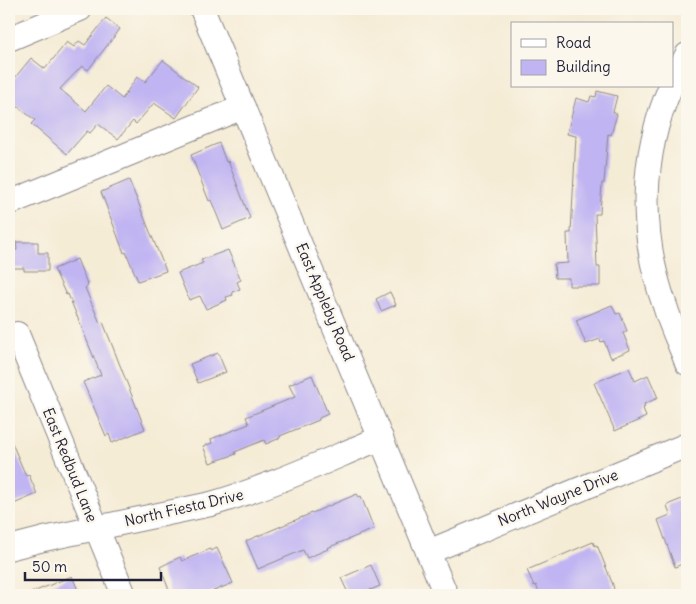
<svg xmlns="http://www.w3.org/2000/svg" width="696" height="604" viewBox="0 0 696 604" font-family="Delius,sans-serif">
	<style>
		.building { fill: #c0b4f2 }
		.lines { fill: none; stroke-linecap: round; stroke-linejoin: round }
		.minor-casing { stroke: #8c8788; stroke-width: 26 }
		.minor { stroke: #fff; stroke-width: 24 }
		.labels { text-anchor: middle; stroke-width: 5; stroke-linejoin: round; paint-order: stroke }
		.street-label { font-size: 15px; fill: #22223b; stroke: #fbf7ec }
	</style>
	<rect width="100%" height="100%" fill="#fbf7ec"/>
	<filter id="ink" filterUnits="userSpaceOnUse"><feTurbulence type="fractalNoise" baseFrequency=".02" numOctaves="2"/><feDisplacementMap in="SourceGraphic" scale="10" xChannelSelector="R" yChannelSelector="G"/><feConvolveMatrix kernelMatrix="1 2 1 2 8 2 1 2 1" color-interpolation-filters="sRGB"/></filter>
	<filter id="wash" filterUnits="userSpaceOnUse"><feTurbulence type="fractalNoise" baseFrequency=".0096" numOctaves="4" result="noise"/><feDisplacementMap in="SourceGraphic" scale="20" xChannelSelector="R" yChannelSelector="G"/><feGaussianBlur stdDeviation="1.12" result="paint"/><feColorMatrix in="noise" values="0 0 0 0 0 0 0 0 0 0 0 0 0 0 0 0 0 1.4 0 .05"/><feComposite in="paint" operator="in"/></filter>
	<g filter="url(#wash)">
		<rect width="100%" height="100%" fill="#f5ecd6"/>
		<g id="blocks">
			<g class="building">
				<polygon points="106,18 120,29 88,70 82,66 60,89 86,111 106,86 122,99 137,77 145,82 163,60 198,87 176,118 154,103 136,124 133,121 118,139 98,124 90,133 87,131 67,154 31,124 35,120 9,100 9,85 31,58 45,69 67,42 74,47 79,41 85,45"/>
				<polygon points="597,91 617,96 613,112 617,114 611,135 608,134 604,183 602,183 600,214 595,214 597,267 600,267 600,286 569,286 569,278 555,278 554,264 568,263 567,233 571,233 576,136 567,134 576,98 589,102 591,96 596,97"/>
				<polygon points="219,143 226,162 228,161 250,218 223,230 211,200 209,201 191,155"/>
				<polygon points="129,180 166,271 138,281 126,252 124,253 101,192"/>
				<polygon points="16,242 38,242 38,253 48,253 48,271 24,271 24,268 9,268 9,250 17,250"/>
				<polygon points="228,250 241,280 237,282 240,289 232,292 233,295 226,297 227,300 206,309 200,296 189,300 178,273 203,263 201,260"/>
				<polygon points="77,259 88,286 85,288 100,323 103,322 145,429 112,443 109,434 106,436 83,382 101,375 68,294 66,295 54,269"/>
				<polygon points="390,292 396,305 381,311 376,299"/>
				<polygon points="612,305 616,314 620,313 627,331 623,333 630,350 611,358 604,341 601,342 600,339 586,344 576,320"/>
				<polygon points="218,353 226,372 198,383 190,364"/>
				<polygon points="629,368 635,381 648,375 658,398 644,404 645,407 643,408 646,417 615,431 594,383"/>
				<polygon points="312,375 328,414 319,418 319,420 280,436 280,438 266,444 264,440 235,452 236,454 210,463 203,446 212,443 211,439 249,424 246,417 295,397 289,385"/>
				<polygon points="9,436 26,476 29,475 37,494 9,506"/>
				<polygon points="357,494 359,497 361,496 374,529 327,548 328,549 307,558 303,550 258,569 246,541"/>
				<polygon points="687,497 687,562 675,567 658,520 670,515 667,505"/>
				<polygon points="593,542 595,546 597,545 613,585 614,590 602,595 540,595 536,585 534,586 527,570"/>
				<polygon points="217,548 233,583 204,595 171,595 160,567 180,557 182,561 210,549 211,551"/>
				<polygon points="371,565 380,586 358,595 349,595 341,578"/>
				<polygon points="72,576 80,595 26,595"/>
			</g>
		</g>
	</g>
	<g filter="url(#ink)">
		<use href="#blocks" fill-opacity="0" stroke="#8c8788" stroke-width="1"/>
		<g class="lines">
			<g class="minor-casing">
				<g id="minor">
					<polyline points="202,9 446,595"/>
					<polyline points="9,39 80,9"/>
					<polyline points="672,84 687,55"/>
					<path d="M 671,86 C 640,156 639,234 665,306 C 671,326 680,344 687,363"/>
					<polyline points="9,203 243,107"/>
					<polyline points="17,334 124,595"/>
					<path d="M 9,548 L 44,539 L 211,504 C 270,487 325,461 381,438"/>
					<polyline points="428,552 687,445"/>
				</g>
			</g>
			<use href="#minor" class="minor"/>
		</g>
	</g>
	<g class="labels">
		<g class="street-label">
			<text transform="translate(325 302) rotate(67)" y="5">East Appleby Road</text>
			<text transform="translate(70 465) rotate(68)" y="5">East Redbud Lane</text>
			<text transform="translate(558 498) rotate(-22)" y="5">North Wayne Drive</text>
			<text transform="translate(184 508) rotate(-13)" y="5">North Fiesta Drive</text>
		</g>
	</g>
	<rect width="696" height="604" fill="none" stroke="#fbf7ec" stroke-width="30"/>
	<rect x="511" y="22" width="162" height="65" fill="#fbf7ec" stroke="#a4a2a5"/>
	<rect x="521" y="39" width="25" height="8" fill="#ffffff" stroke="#a4a2a5"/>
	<text x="556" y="48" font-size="15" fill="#22223b">Road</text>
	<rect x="521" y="60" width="25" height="15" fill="#c0b4f2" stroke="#a4a2a5"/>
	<text x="556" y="72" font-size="15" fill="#22223b">Building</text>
	<path d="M25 572v8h136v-8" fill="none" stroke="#22223b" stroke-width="2.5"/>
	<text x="32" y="572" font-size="15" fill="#22223b" stroke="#fbf7ec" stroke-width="4" paint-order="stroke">50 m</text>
</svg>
